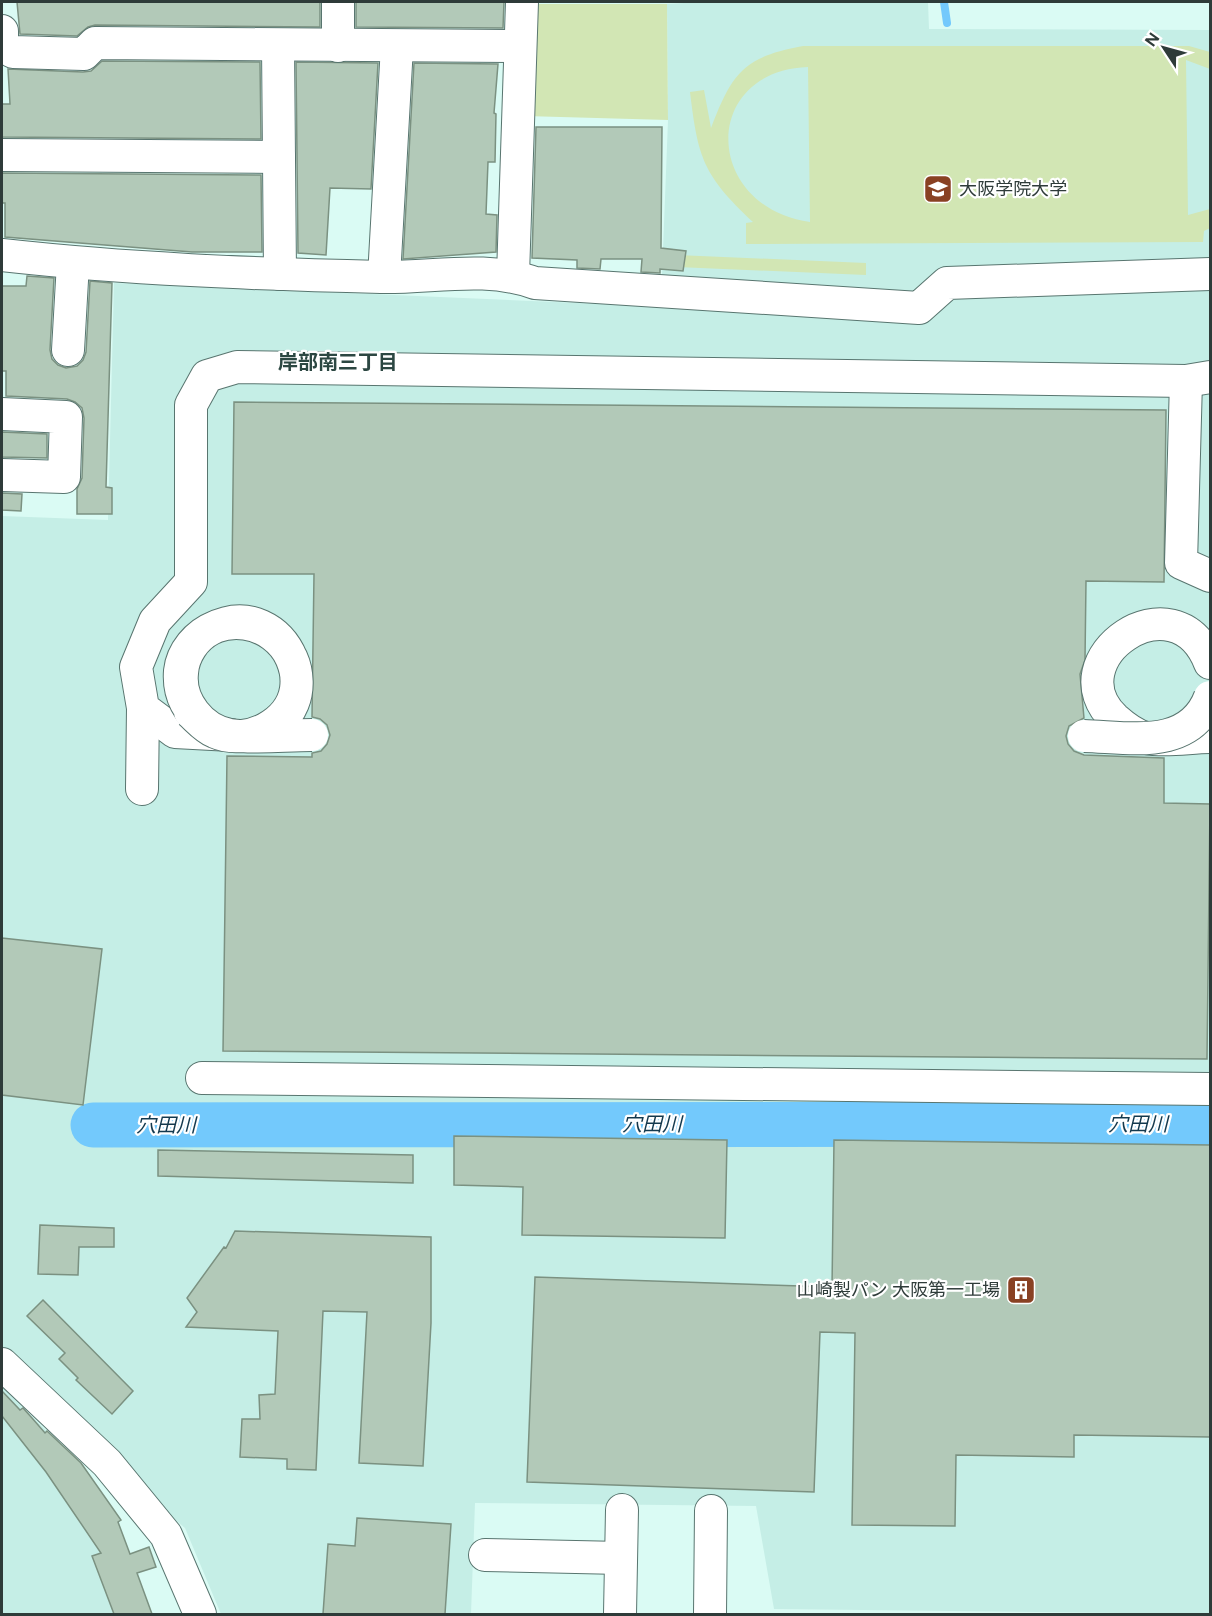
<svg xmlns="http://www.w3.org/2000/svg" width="1212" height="1616" viewBox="0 0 1212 1616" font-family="Figtree,'Noto Sans JP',sans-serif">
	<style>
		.built { fill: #c5eee6 }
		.green { fill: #d2e6b4; fill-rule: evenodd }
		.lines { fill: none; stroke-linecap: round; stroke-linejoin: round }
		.stream { stroke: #73c9fc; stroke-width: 8 }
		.river { stroke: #73c9fc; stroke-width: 45 }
		.building { fill: #b2c9b8; stroke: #7b9181; stroke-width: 1.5 }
		.minor-casing { stroke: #58756f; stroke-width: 34 }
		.minor { stroke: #fff; stroke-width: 32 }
		.minor-bridge-casing { stroke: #58756f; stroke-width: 34; stroke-linecap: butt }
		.minor-bridge { stroke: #fff; stroke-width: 32 }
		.labels { text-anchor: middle; stroke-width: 4.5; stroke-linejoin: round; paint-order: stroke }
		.poi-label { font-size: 18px; fill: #2e3b39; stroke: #fff; text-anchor: start }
		.neighbourhood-label { font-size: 20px; font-weight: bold; fill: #2c4742; stroke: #fff }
		.water-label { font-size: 20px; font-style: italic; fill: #13394e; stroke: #fff }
	</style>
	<rect width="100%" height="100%" fill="#dafbf4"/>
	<g class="built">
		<polygon points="701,2 928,2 929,29 1210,30 1210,19 1210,259 937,270 920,296 662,276 668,120 667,4"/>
		<polygon points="114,283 929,318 958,291 1210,284 1210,1116 92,1118 91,1131 1210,1132 1210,1614 774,1609 756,1506 475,1503 471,1614 221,1614 185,1528 107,1463 2,1364 2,516 108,520"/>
		<polygon points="2,1387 77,1461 121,1546 147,1614 2,1614"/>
	</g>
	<g class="green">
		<polygon points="534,4 667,4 668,120 525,116"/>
		<path d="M 803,46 L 1189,46 L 1210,52 L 1210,69 L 1186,60 L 1188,215 L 1210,209 L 1210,228 L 1204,231 L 1203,242 L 746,244 L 746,223 L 753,222 C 703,175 698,158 690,92 L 704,90 L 711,128 C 732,73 743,57 803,46 ZM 808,67 L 810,222 C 703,207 700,71 808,67 Z"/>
		<polygon points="677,255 866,263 866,275 677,267"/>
	</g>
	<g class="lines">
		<polyline class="stream" points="944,2 947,23"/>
		<polyline class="river" points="93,1125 1210,1124"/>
	</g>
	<g class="building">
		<polygon points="17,2 320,2 320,27 95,25 88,27 77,36 20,34"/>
		<polygon points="356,2 504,2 503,28 356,27"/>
		<polygon points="102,61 260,62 261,139 2,137 2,104 10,104 8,69 83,72 91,71"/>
		<polygon points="296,62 378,63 371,189 330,188 326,255 298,253"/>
		<polygon points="414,63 498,64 494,113 496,114 495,162 488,162 486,214 497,215 496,252 403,259"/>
		<polygon points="536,127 662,127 661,248 686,251 683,271 660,269 660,273 641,272 642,259 601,259 600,269 577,268 577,260 532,258"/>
		<polygon points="2,173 261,175 262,252 192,252 5,237 5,203 2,203"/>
		<polygon points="27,276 54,278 50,350 52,359 58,365 66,368 77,366 83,360 86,352 90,281 112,283 106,487 112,488 112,514 77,514 77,489 82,478 84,418 82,408 75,402 67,399 6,396 6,371 2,371 2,286 26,286"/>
		<polygon points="234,402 1166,410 1164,582 1086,581 1085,660 1080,674 1084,718 1069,726 1066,736 1068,744 1074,751 1084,755 1164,758 1164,803 1210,804 1207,1059 223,1051 227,756 312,757 312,753 321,751 327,744 330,735 327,725 320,719 312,717 314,574 232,574"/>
		<polygon points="2,432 47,434 47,458 2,457"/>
		<polygon points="2,493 22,494 21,511 2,510"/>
		<polygon points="2,938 102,949 83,1105 2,1095"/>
		<polygon points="454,1136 727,1140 725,1238 522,1235 523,1187 454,1185"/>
		<polygon points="834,1140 1210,1145 1210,1437 1074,1435 1074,1457 956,1455 955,1526 852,1525 855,1333 820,1332 814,1492 527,1482 535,1277 832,1287"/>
		<polygon points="158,1150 413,1155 413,1183 158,1176"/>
		<polygon points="40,1225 114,1228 114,1247 79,1247 78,1275 38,1274"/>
		<polygon points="235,1231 431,1237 431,1323 423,1466 359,1463 367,1312 323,1311 316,1470 287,1469 287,1459 240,1457 242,1419 260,1419 259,1395 275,1394 278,1331 186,1327 197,1312 187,1298 224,1247 226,1248"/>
		<polygon points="43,1300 133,1391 112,1414 76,1380 78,1378 59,1359 65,1353 27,1316"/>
		<polygon points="2,1391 20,1410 23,1408 32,1418 45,1433 47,1431 81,1463 121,1520 118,1522 130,1554 149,1547 156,1567 137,1573 152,1614 114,1614 92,1556 101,1553 46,1472 2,1416"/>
		<polygon points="357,1518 451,1524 445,1614 323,1614 328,1544 355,1546"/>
	</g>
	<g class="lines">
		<g class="minor-casing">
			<g id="minor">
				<polyline points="2,31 2,45 13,52 84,54 95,43 519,46"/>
				<polyline points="278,45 280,274"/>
				<polyline points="338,46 338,2"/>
				<polyline points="2,155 279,157"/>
				<path d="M 2,255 C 128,269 254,274 381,277 C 433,278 485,265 535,283 L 919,308 L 947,283 L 1210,274"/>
				<polyline points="513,275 522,2"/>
				<polyline points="384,277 397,46"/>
				<polyline points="68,350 73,263"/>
				<polyline points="1186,381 1181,563 1210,576"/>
				<polyline points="2,414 66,417 64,477 2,475"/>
				<path d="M 1210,663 C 1175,573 1052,660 1115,719 C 1124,727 1134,735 1146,738 C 1166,742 1190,737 1210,737"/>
				<polyline points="231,735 175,732 143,708 136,667 155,621 191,582 191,405 207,376 237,367 1186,381 1210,377"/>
				<polyline points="142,789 143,708"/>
				<polyline points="202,1078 1210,1089"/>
				<polyline points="2,1364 107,1463 166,1535 200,1614"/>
				<polyline points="485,1555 621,1558"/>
				<polyline points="620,1614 622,1510"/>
				<polyline points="710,1614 711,1511"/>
			</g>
		</g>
		<use href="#minor" class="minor"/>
		<g class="minor-bridge-casing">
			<g id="minor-bridge">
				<path d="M 190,712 C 198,719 205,728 215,732 C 247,746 291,724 296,689 C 302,644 255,611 215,627 C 197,634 182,652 180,671 C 178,694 188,712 206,726 C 220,736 238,738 254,734 C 337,713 286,590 211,629 C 195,637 183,655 182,673 C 179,701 201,730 230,735 C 255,739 285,735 312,735"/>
				<path d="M 1084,736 C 1129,737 1190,751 1210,697"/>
			</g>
		</g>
		<use href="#minor-bridge" class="minor-bridge"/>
	</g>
	<defs>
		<g id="university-square" transform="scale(1.5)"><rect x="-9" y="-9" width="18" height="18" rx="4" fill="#894123" stroke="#fff"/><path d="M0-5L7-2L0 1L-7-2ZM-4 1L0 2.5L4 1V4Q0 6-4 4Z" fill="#fff"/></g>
		<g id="building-square" transform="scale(1.5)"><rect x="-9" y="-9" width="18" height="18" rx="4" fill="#894123" stroke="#fff"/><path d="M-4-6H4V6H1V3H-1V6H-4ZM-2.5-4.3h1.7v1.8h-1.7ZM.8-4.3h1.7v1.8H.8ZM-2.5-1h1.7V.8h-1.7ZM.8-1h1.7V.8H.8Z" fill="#fff"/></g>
	</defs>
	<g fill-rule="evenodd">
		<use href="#university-square" x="938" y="189"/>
		<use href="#building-square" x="1021" y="1290"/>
	</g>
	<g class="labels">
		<g class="poi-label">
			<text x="959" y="195">大阪学院大学</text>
			<text x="1000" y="1296" text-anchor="end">山崎製パン 大阪第一工場</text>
		</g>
		<g class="neighbourhood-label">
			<text x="338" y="369">岸部南三丁目</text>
		</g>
		<g class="water-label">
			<text x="652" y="1131">穴田川</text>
			<text x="1138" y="1131">穴田川</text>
			<text x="166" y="1132">穴田川</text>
		</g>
	</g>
	<rect width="1212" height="1616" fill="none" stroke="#2e3b39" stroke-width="6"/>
	<g transform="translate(1164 48) rotate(306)" stroke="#ffffff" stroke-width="4.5" paint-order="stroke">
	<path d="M0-4.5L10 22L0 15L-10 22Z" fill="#2e3b39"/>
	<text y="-9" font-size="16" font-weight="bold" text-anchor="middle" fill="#2e3b39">N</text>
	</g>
</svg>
